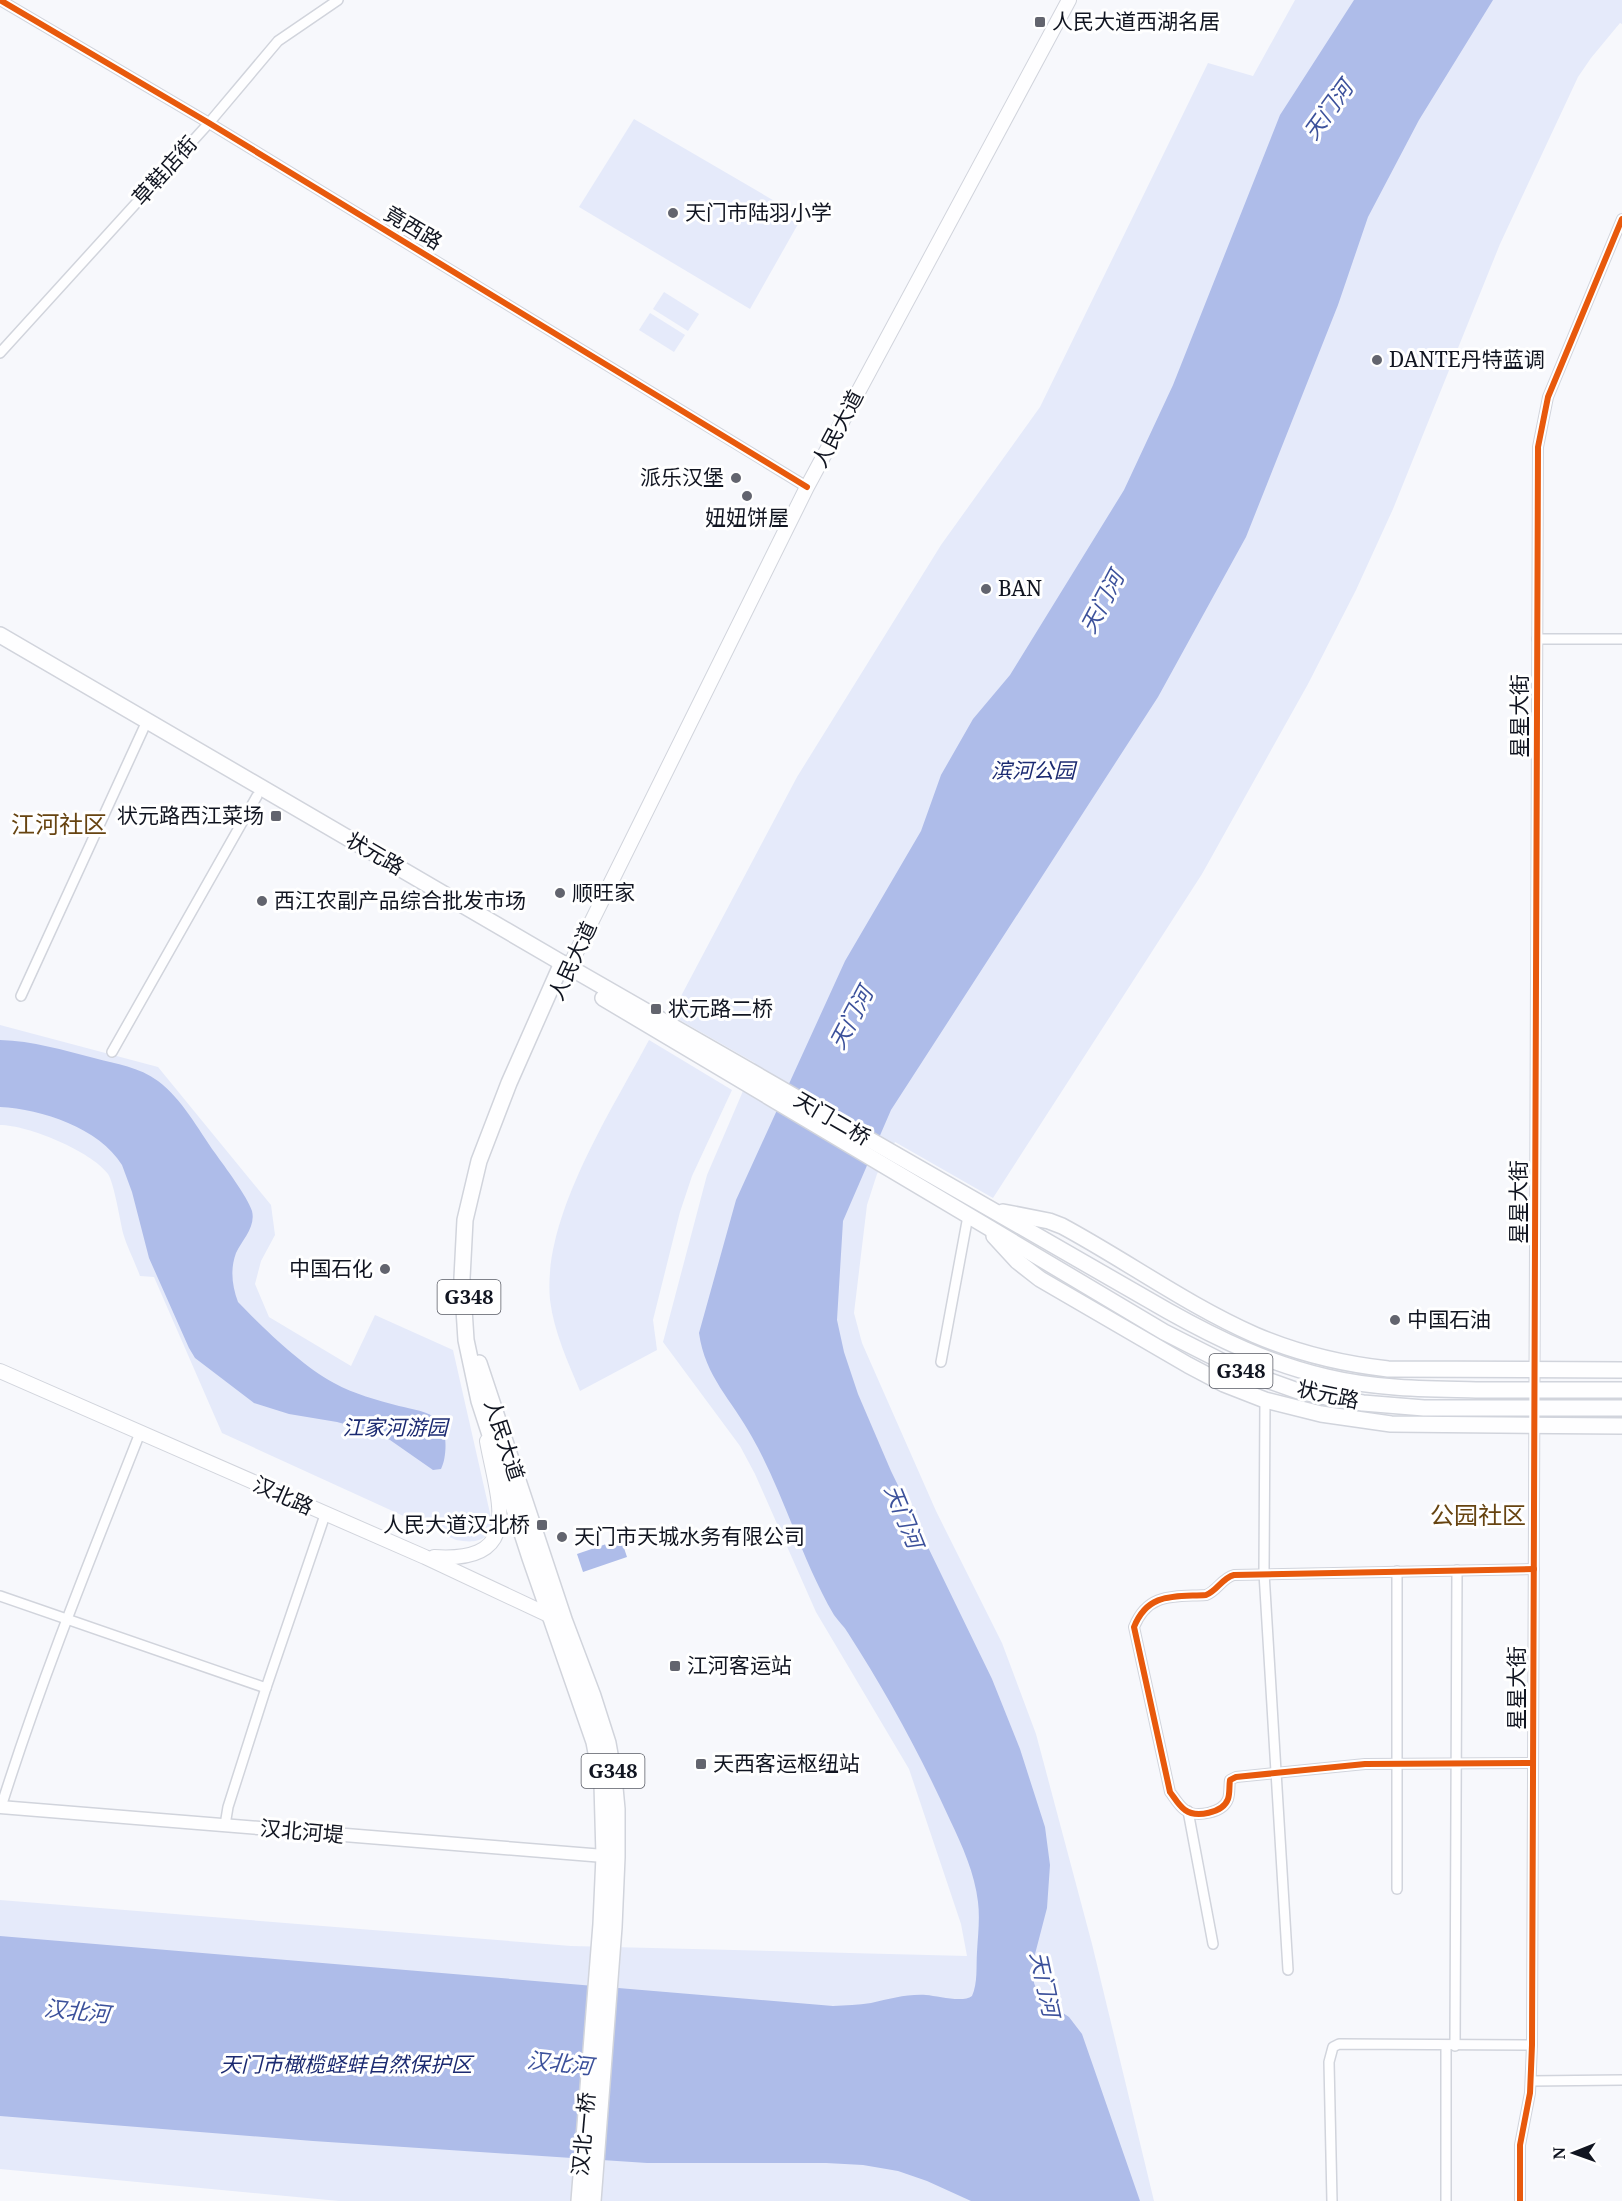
<svg xmlns="http://www.w3.org/2000/svg" width="1622" height="2201" viewBox="0 0 1622 2201" font-family="'Noto Serif','Noto Sans SC',serif">
	<style>
		.green { fill: #e5eafa }
		.water { fill: #aebce9 }
		.lines { fill: none; stroke-linecap: round; stroke-linejoin: round }
		.minor-casing { stroke: #d1d4dc; stroke-width: 12 }
		.tertiary-casing { stroke: #d1d4dc; stroke-width: 15 }
		.secondary-casing { stroke: #d1d4dc; stroke-width: 16 }
		.primary-casing { stroke: #d1d4dc; stroke-width: 18 }
		.trunk-casing { stroke: #d1d4dc; stroke-width: 18 }
		.minor { stroke: #fefeff; stroke-width: 9 }
		.tertiary { stroke: #fefeff; stroke-width: 12 }
		.secondary { stroke: #fefeff; stroke-width: 14 }
		.primary { stroke: #fefeff; stroke-width: 15 }
		.trunk { stroke: #fefeff; stroke-width: 15 }
		.cycleway-casing { stroke: #fff; stroke-width: 10 }
		.cycleway { stroke: #e8590c; stroke-width: 6 }
		.poi-dot { fill: #62646e; stroke: #fff; stroke-width: 2 }
		.labels { text-anchor: middle; stroke-width: 6; stroke-linejoin: round; paint-order: stroke }
		.shield { fill: #fff; stroke: #585b64; stroke-width: 1.5 }
		.shield-label { font-size: 20px; font-weight: bold; fill: #111521 }
		.poi-label { font-size: 21px; fill: #111521; stroke: #fff; text-anchor: start }
		.street-label { font-size: 21px; fill: #111521; stroke: #fff }
		.park-label { font-size: 21px; font-style: italic; fill: #1b2a71; stroke: #fff }
		.water-label { font-size: 22px; font-style: italic; fill: #3c519b; stroke: #fff }
		.quarter-label { font-size: 24px; fill: #674411; stroke: #fff }
	</style>
	<rect width="100%" height="100%" fill="#f7f8fc"/>
	<g class="green">
		<polygon points="1295,0 1622,0 1622,24 1620,23 1591,58 1578,77 1500,244 1393,509 1356,590 1308,684 1202,874 993,1198 895,1142 877,1174 867,1205 854,1313 862,1343 936,1511 1002,1643 1036,1734 1092,1944 1154,2201 339,2201 0,2169 0,1900 571,1946 967,1956 961,1924 909,1769 816,1612 755,1474 740,1446 663,1342 707,1175 755,1063 671,1015 797,777 941,545 1040,407 1208,63 1253,76"/>
		<polygon points="634,119 802,217 750,309 579,207"/>
		<polygon points="664,292 699,314 688,331 653,309"/>
		<polygon points="650,313 685,335 674,352 639,330"/>
		<path d="M 0,1025 L 158,1067 L 271,1205 L 275,1235 L 261,1261 L 255,1284 L 269,1317 L 351,1366 L 375,1315 L 453,1350 L 492,1522 C 489,1543 473,1543 456,1540 L 222,1433 L 154,1277 L 140,1276 C 135,1262 127,1247 123,1233 C 120,1220 114,1183 108,1174 C 91,1151 28,1125 0,1125 Z"/>
		<path d="M 649,1040 L 732,1090 L 692,1176 L 680,1212 L 653,1320 L 657,1350 L 580,1391 C 568,1362 554,1332 550,1300 C 542,1217 611,1112 649,1040 Z"/>
	</g>
	<g class="water">
		<path d="M 1354,0 L 1493,0 L 1419,120 L 1368,217 L 1338,305 L 1246,537 L 1158,697 L 891,1110 L 843,1221 L 837,1320 L 844,1352 L 858,1394 L 891,1471 L 992,1679 L 1020,1749 L 1045,1827 L 1050,1865 L 1047,1908 L 1034,1958 L 1034,1983 L 1040,1998 L 1069,2017 L 1082,2034 L 1140,2201 L 971,2201 L 927,2181 L 898,2171 L 863,2165 L 826,2163 L 647,2163 L 313,2141 L 0,2116 L 0,1936 L 833,2006 C 846,2005 858,2005 871,2003 C 890,1999 906,1994 926,1995 C 938,1996 963,2003 972,1996 C 978,1983 976,1966 977,1952 C 978,1935 980,1918 978,1902 C 975,1874 962,1845 950,1820 C 921,1756 886,1692 848,1633 C 844,1626 838,1621 834,1615 C 801,1559 784,1493 752,1437 C 732,1400 705,1377 699,1333 L 736,1200 L 845,961 L 921,831 L 941,775 L 973,719 L 1010,675 L 1124,490 L 1173,385 L 1280,115 Z"/>
		<path d="M 0,1040 C 33,1041 63,1050 94,1058 C 117,1064 139,1067 158,1081 C 182,1099 198,1129 215,1153 C 225,1167 247,1196 252,1211 C 256,1227 242,1240 236,1253 C 230,1269 232,1286 238,1302 C 263,1328 302,1366 334,1383 C 354,1394 377,1400 399,1406 C 411,1409 429,1411 438,1420 C 448,1429 447,1458 441,1469 L 433,1470 L 390,1440 L 370,1431 L 337,1422 L 289,1414 L 254,1403 L 195,1358 L 189,1348 L 149,1258 L 132,1192 L 122,1165 C 99,1128 42,1109 0,1107 Z"/>
		<polygon points="621,1539 627,1557 583,1572 577,1554"/>
	</g>
	<g class="lines">
		<g class="minor-casing">
			<g id="minor">
				<polyline points="0,0 209,123 807,487"/>
				<polyline points="0,353 209,123 278,41 338,0"/>
				<polyline points="1537,639 1622,639"/>
				<polyline points="21,996 147,721"/>
				<polyline points="112,1052 257,796"/>
				<polyline points="941,1362 968,1216"/>
				<polyline points="1265,1400 1264,1573 1288,1970"/>
				<polyline points="0,1596 266,1688"/>
				<path d="M 1533,1763 L 1365,1764 L 1236,1777 L 1230,1780 C 1229,1786 1230,1793 1228,1799 C 1223,1813 1196,1818 1185,1810 C 1179,1806 1174,1797 1170,1792 L 1134,1627 C 1148,1592 1174,1597 1206,1595 C 1217,1591 1222,1578 1234,1575 L 1534,1569"/>
				<path d="M 1,1807 C 41,1680 91,1557 140,1433"/>
				<polyline points="1188,1811 1213,1944"/>
				<polyline points="225,1825 228,1807 266,1688 325,1515"/>
				<polyline points="1397,1889 1397,1571"/>
				<polyline points="1455,2046 1457,1570"/>
				<polyline points="1531,2081 1622,2080"/>
				<polyline points="1332,2201 1329,2062 1333,2047 1339,2044 1532,2045"/>
				<polyline points="1446,2201 1446,2046"/>
				<polyline points="1520,2201 1520,2145 1530,2093 1532,2045 1538,447 1548,397 1622,219"/>
			</g>
		</g>
		<g class="tertiary-casing">
			<polyline id="tertiary" points="0,1807 604,1856"/>
		</g>
		<g class="secondary-casing">
			<g id="secondary">
				<polyline points="569,967 807,487 1069,0"/>
				<polyline points="0,1371 425,1557 557,1619"/>
				<path d="M 434,1557 C 525,1563 498,1502 487,1441"/>
			</g>
		</g>
		<g class="primary-casing">
			<polyline id="primary" points="0,635 562,963"/>
		</g>
		<g class="trunk-casing">
			<g id="trunk">
				<polyline points="603,998 1164,1332 1239,1370 1298,1391 1326,1397 1363,1403 1424,1408 1622,1408"/>
				<path d="M 1003,1212 L 1049,1221 L 1062,1226 C 1127,1261 1187,1305 1255,1335 C 1297,1353 1343,1364 1388,1369 L 1622,1370"/>
				<polyline points="994,1236 1017,1261 1040,1279 1188,1365 1224,1384 1265,1400 1321,1414 1391,1424 1622,1426"/>
				<polyline points="479,1363 565,1622 593,1696 608,1743 614,1777 617,1809 617,1857 614,1927 593,2201"/>
				<path d="M 579,2201 L 601,1924 L 604,1856 L 602,1784 L 594,1742 L 530,1558 L 479,1401 L 466,1340 L 462,1278 L 465,1220 L 479,1161 L 509,1083 L 562,963 L 1168,1311 C 1218,1339 1270,1364 1327,1377 C 1377,1389 1429,1389 1481,1390 C 1528,1390 1575,1390 1622,1390"/>
			</g>
		</g>
		<use href="#minor" class="minor"/>
		<use href="#tertiary" class="tertiary"/>
		<use href="#secondary" class="secondary"/>
		<use href="#primary" class="primary"/>
		<use href="#trunk" class="trunk"/>
		<g class="cycleway-casing">
			<g id="cycleway">
				<polyline points="0,0 209,123 807,487"/>
				<path d="M 1533,1763 L 1365,1764 L 1236,1777 L 1230,1780 C 1229,1786 1230,1793 1228,1799 C 1223,1813 1196,1818 1185,1810 C 1179,1806 1174,1797 1170,1792 L 1134,1627 C 1148,1592 1174,1597 1206,1595 C 1217,1591 1222,1578 1234,1575 L 1534,1569"/>
				<polyline points="1520,2201 1520,2145 1530,2093 1532,2045 1538,447 1548,397 1622,219"/>
			</g>
		</g>
		<use href="#cycleway" class="cycleway"/>
	</g>
	<g class="poi-dot">
		<rect x="1034" y="16" width="12" height="12" rx="3"/>
		<circle cx="673" cy="213" r="6"/>
		<circle cx="1377" cy="360" r="6"/>
		<circle cx="736" cy="478" r="6"/>
		<circle cx="747" cy="496" r="6"/>
		<circle cx="986" cy="589" r="6"/>
		<rect x="270" y="810" width="12" height="12" rx="3"/>
		<circle cx="560" cy="893" r="6"/>
		<circle cx="262" cy="901" r="6"/>
		<rect x="650" y="1003" width="12" height="12" rx="3"/>
		<circle cx="385" cy="1269" r="6"/>
		<circle cx="1395" cy="1320" r="6"/>
		<rect x="536" y="1519" width="12" height="12" rx="3"/>
		<circle cx="562" cy="1537" r="6"/>
		<rect x="669" y="1660" width="12" height="12" rx="3"/>
		<rect x="695" y="1758" width="12" height="12" rx="3"/>
	</g>
	<g class="labels">
		<g class="shield">
			<rect x="437.5" y="1280" width="63" height="34" rx="4.5"/>
			<rect x="1209.5" y="1354" width="63" height="34" rx="4.5"/>
			<rect x="581.5" y="1754" width="63" height="34" rx="4.5"/>
		</g>
		<g class="shield-label">
			<text x="469" y="1304">G348</text>
			<text x="1241" y="1378">G348</text>
			<text x="613" y="1778">G348</text>
		</g>
		<g class="poi-label">
			<text x="1052" y="29">人民大道西湖名居</text>
			<text x="685" y="220">天门市陆羽小学</text>
			<text x="1389" y="367">DANTE丹特蓝调</text>
			<text x="724" y="485" text-anchor="end">派乐汉堡</text>
			<text x="747" y="525" text-anchor="middle">妞妞饼屋</text>
			<text x="998" y="596">BAN</text>
			<text x="264" y="823" text-anchor="end">状元路西江菜场</text>
			<text x="572" y="900">顺旺家</text>
			<text x="274" y="908">西江农副产品综合批发市场</text>
			<text x="668" y="1016">状元路二桥</text>
			<text x="373" y="1276" text-anchor="end">中国石化</text>
			<text x="1407" y="1327">中国石油</text>
			<text x="530" y="1532" text-anchor="end">人民大道汉北桥</text>
			<text x="574" y="1544">天门市天城水务有限公司</text>
			<text x="687" y="1673">江河客运站</text>
			<text x="713" y="1771">天西客运枢纽站</text>
		</g>
		<g class="street-label">
			<text transform="translate(165 171) rotate(-48)" y="7">草鞋店街</text>
			<text transform="translate(413 228) rotate(31)" y="7">竟西路</text>
			<text transform="translate(838 429) rotate(-62)" y="7">人民大道</text>
			<text transform="translate(1520 716) rotate(-90)" y="7">星星大街</text>
			<text transform="translate(375 854) rotate(30)" y="7">状元路</text>
			<text transform="translate(573 961) rotate(-65)" y="7">人民大道</text>
			<text transform="translate(832 1119) rotate(30)" y="7">天门二桥</text>
			<text transform="translate(1519 1202) rotate(-90)" y="7">星星大街</text>
			<text transform="translate(1328 1395) rotate(12)" y="7">状元路</text>
			<text transform="translate(504 1440) rotate(72)" y="7">人民大道</text>
			<text transform="translate(283 1496) rotate(24)" y="7">汉北路</text>
			<text transform="translate(1517 1688) rotate(-90)" y="7">星星大街</text>
			<text transform="translate(302 1832) rotate(5)" y="7">汉北河堤</text>
			<text transform="translate(584 2134) rotate(-85)" y="7">汉北一桥</text>
		</g>
		<g class="park-label">
			<text x="1033" y="778">滨河公园</text>
			<text x="395" y="1435">江家河游园</text>
			<text x="346" y="2072">天门市橄榄蛏蚌自然保护区</text>
		</g>
		<g class="water-label">
			<text transform="translate(1328 110) rotate(-54)" y="8">天门河</text>
			<text transform="translate(1102 602) rotate(-62)" y="8">天门河</text>
			<text transform="translate(851 1018) rotate(-62)" y="8">天门河</text>
			<text transform="translate(904 1516) rotate(68)" y="8">天门河</text>
			<text transform="translate(1045 1984) rotate(78)" y="8">天门河</text>
			<text transform="translate(77 2011) rotate(6)" y="8">汉北河</text>
			<text transform="translate(560 2063) rotate(6)" y="8">汉北河</text>
		</g>
		<g class="quarter-label">
			<text x="59" y="833">江河社区</text>
			<text x="1478" y="1524">公园社区</text>
		</g>
	</g>
	<g transform="translate(1574 2153) rotate(269)" stroke="#ffffff" stroke-width="4.5" paint-order="stroke">
	<path d="M0-4.5L10 22L0 15L-10 22Z" fill="#111521"/>
	<text y="-9" font-size="16" font-weight="bold" text-anchor="middle" fill="#111521">N</text>
	</g>
</svg>
